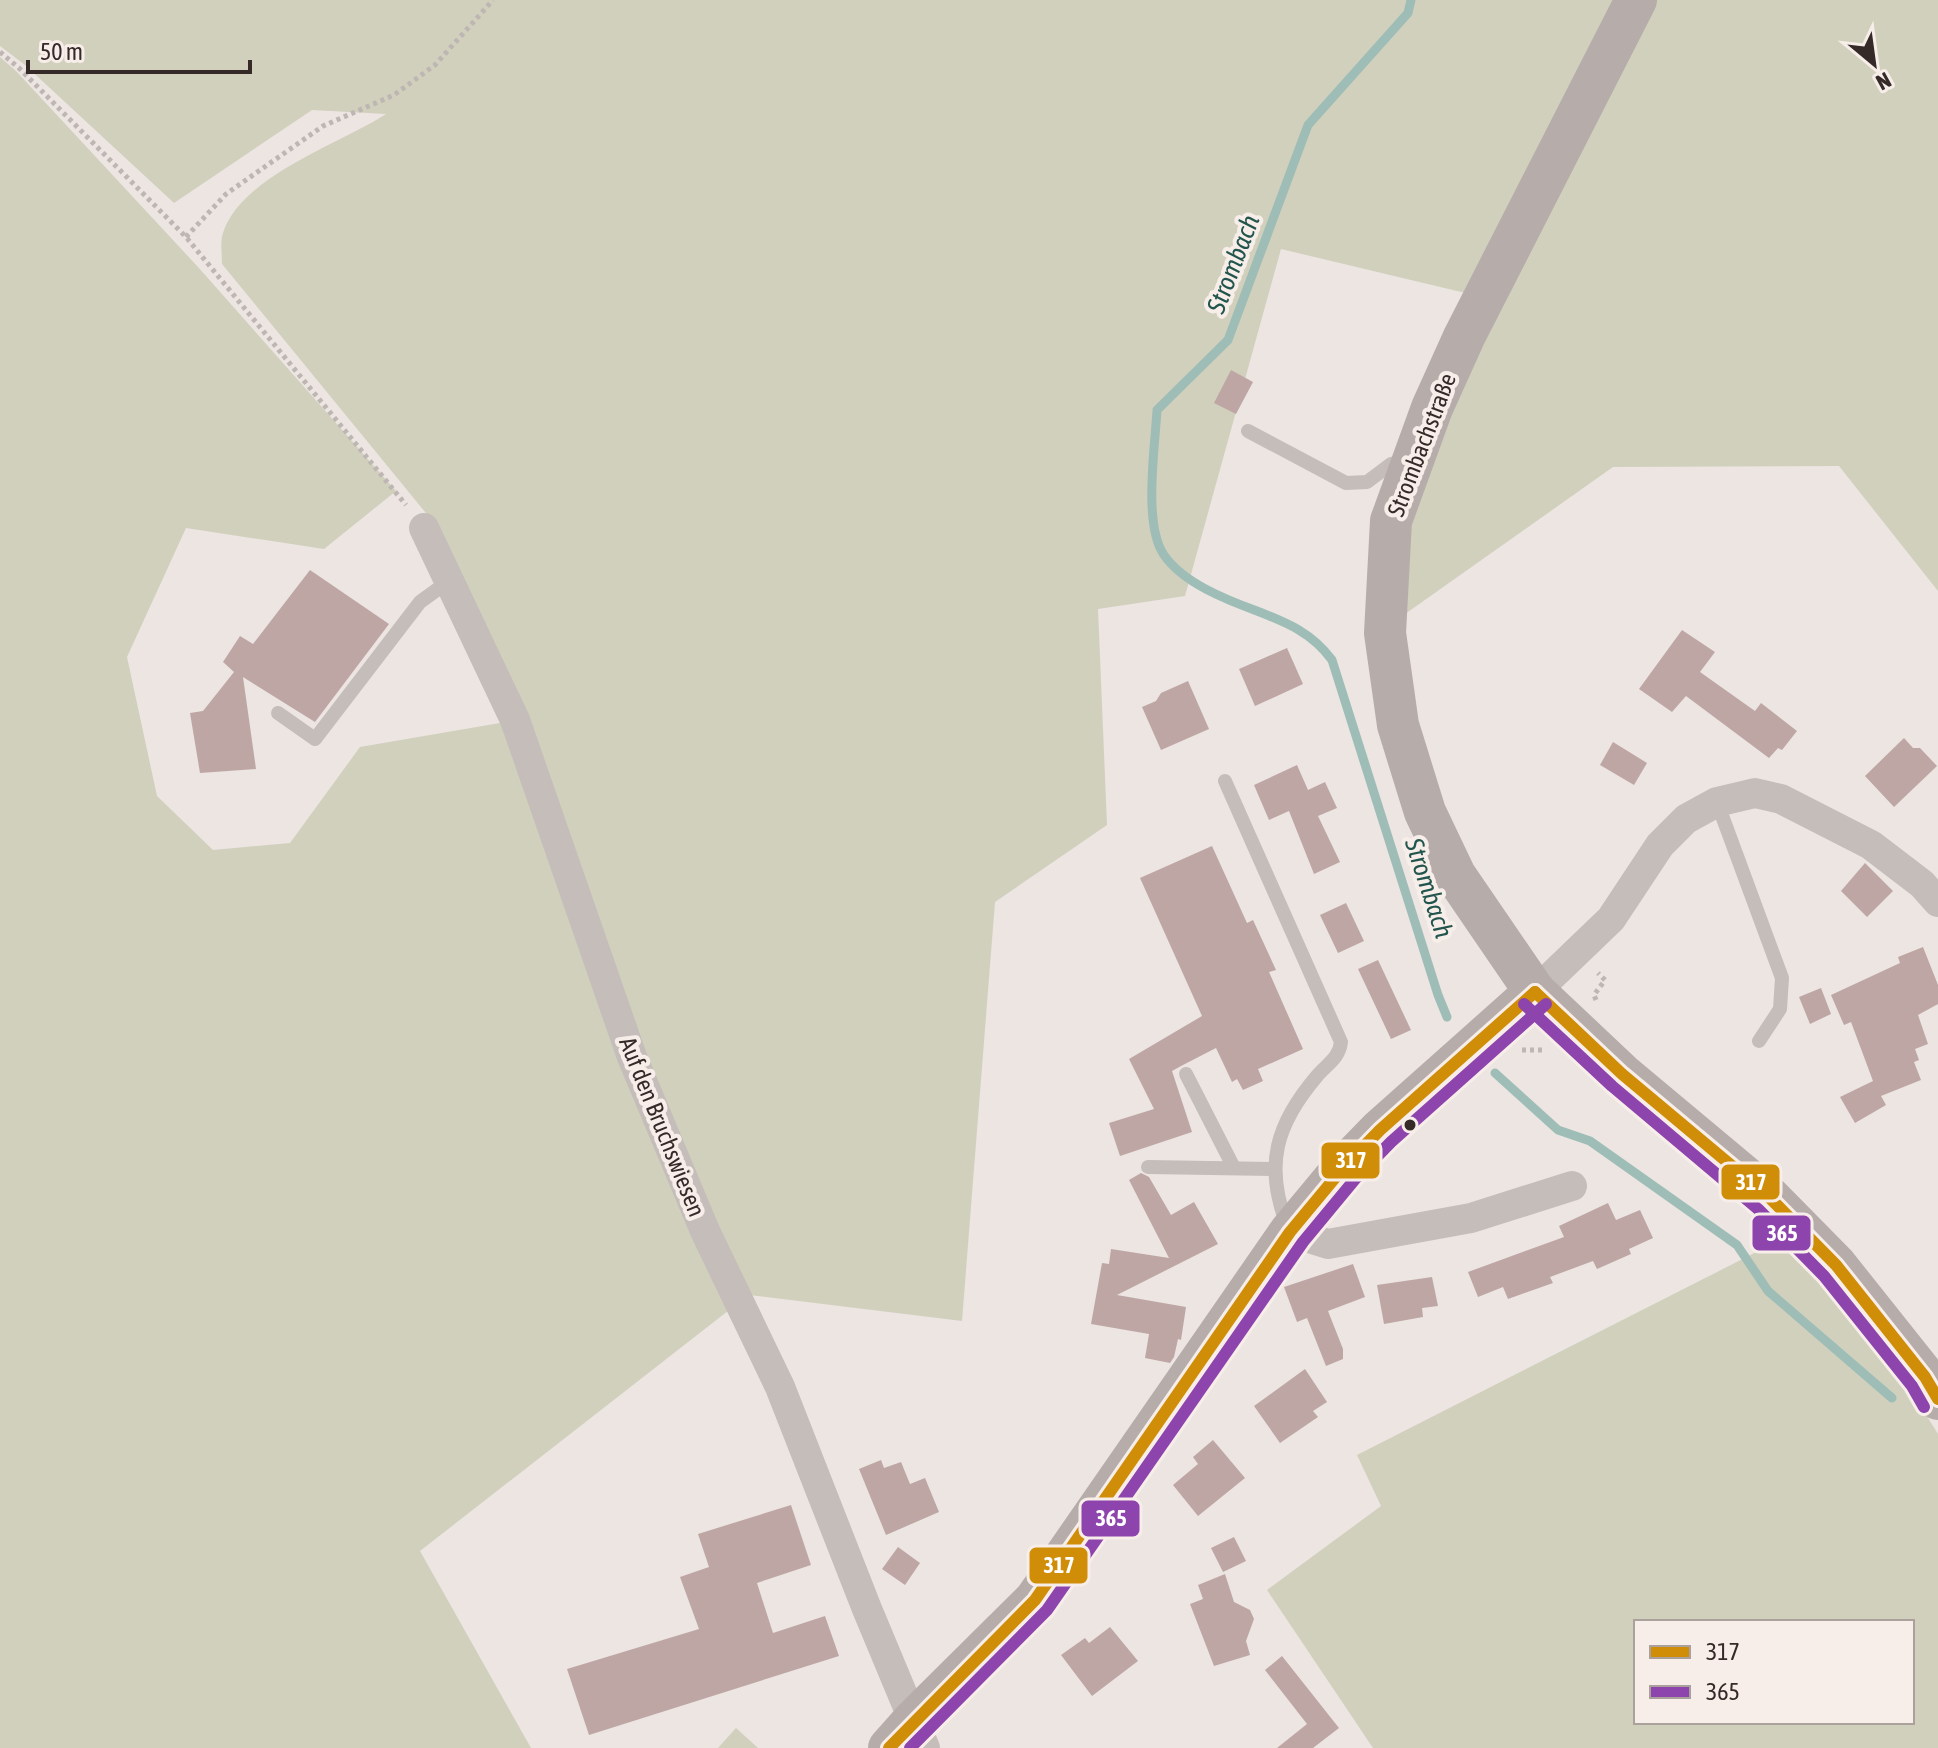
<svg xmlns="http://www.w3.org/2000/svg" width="1938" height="1748" viewBox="0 0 1938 1748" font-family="'Asap Condensed',sans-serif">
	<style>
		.green { fill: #d1d0bd; fill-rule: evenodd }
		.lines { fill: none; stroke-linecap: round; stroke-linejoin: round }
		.stream { stroke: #9fbdb7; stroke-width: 9 }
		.building { fill: #bea6a4 }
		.path { stroke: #beb6b3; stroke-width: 5; stroke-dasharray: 4 4; stroke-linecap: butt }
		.lane { stroke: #c5bdba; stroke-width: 14 }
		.street { stroke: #c5bdba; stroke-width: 30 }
		.secondary { stroke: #b6adab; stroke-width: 42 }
		.bus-1-casing { stroke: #f8eee9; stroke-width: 18 }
		.bus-2-casing { stroke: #f8eee9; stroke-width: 18 }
		.bus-1 { stroke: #d08d08; stroke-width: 12 }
		.bus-2 { stroke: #8e44ad; stroke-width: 12 }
		.bus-dot { fill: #362a29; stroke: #f8eee9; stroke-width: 3 }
		.labels { text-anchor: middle; stroke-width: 8; stroke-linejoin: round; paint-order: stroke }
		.street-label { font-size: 24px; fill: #362a29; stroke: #f8eee9 }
		.water-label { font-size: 26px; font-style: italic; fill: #21554d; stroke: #f8eee9 }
		.line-badge { stroke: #f8eee9; stroke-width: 3 }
		.badge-label { font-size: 22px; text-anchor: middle; font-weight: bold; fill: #fff }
	</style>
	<rect width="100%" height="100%" fill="#ece5e2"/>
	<g class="green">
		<path d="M 0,0 L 1626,0 L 1478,296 L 1281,249 L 1185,596 L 1098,609 L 1107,825 L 995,902 L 962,1321 L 749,1295 L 712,1225 L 430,518 L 222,264 C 222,254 220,242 223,233 C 241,176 340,144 386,114 L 312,110 L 174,203 L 25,65 L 0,46 Z"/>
		<polygon points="1650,0 1938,0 1938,591 1839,466 1613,467 1398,619 1402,518 1436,416"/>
		<polygon points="0,57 16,71 198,267 396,491 324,549 186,528 127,657 157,796 213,850 290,843 360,747 511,721 733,1307 420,1551 531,1748 0,1748"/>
		<path d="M 1778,1241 L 1826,1286 L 1910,1389 L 1938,1434 L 1938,1748 L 1373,1748 L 1267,1590 L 1381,1506 L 1357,1455 ZM 1636,1622 L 1912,1622 L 1912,1722 L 1636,1722 Z"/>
		<polygon points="736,1728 758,1748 718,1748"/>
	</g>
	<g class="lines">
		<g class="stream">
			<path d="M 1411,0 L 1408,13 L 1308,125 L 1228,340 L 1157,410 C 1155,447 1143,525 1164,555 C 1183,583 1227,600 1257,611 C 1288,623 1312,633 1332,660 L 1438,995 L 1447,1017"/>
			<polyline points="1495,1073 1558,1130 1590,1141 1737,1245 1768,1291 1892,1398"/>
		</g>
	</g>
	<g class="building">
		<polygon points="1231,370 1253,382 1236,414 1214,403"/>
		<polygon points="310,570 389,624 315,722 243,677 256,769 200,773 190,713 203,711 234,672 223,662 240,636 253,644"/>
		<polygon points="1682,630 1715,652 1700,672 1755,711 1761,703 1797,731 1782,750 1778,748 1769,758 1686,696 1672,712 1639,689"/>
		<polygon points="1287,648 1303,684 1255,706 1239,669"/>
		<polygon points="1188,681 1209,729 1161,750 1142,707 1156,701 1161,693"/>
		<polygon points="1904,738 1913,748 1920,748 1937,766 1894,807 1865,776"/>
		<polygon points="1613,742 1647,763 1634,785 1600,765"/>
		<polygon points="1297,765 1308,790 1325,782 1337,808 1318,816 1340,862 1314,874 1289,811 1269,820 1254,785"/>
		<polygon points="1212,846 1247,923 1253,920 1276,970 1269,972 1303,1049 1258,1069 1263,1081 1243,1090 1237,1079 1232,1082 1216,1048 1181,1066 1172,1071 1192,1132 1120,1156 1109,1123 1154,1109 1129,1059 1202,1016 1140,878"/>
		<polygon points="1865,863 1893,891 1867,917 1841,891"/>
		<polygon points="1346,903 1364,941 1338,953 1320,915"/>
		<polygon points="1923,947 1938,985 1938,1004 1918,1015 1928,1044 1915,1049 1919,1060 1914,1062 1921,1080 1881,1096 1886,1105 1855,1123 1840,1097 1873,1081 1851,1022 1844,1025 1831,995 1900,963 1898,957"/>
		<polygon points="1378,960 1411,1030 1391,1039 1358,969"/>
		<polygon points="1821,988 1831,1014 1810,1024 1799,997"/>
		<polygon points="1141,1173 1149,1177 1171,1215 1194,1202 1218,1244 1117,1295 1186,1307 1181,1340 1178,1339 1174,1357 1170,1363 1145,1358 1149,1334 1091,1324 1102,1263 1109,1264 1111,1249 1169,1258 1129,1180"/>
		<polygon points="1608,1203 1616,1220 1640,1210 1653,1238 1629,1249 1631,1254 1597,1269 1593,1261 1550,1277 1553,1283 1508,1299 1503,1287 1478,1297 1468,1272 1564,1237 1559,1226"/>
		<polygon points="1353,1264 1365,1297 1328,1311 1343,1349 1343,1359 1326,1366 1307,1318 1297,1322 1284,1287"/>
		<polygon points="1432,1277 1438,1306 1422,1308 1423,1317 1384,1324 1377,1285"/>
		<polygon points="1305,1369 1327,1402 1313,1411 1318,1417 1280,1443 1254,1406"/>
		<polygon points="1213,1440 1245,1478 1198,1516 1173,1485 1198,1464 1193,1457"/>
		<polygon points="881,1460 884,1468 901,1462 910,1484 925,1478 939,1512 886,1535 859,1469"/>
		<polygon points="791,1505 811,1565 757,1583 773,1633 825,1616 839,1656 589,1735 567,1669 699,1629 680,1577 709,1567 698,1534"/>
		<polygon points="1234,1537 1246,1561 1223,1572 1211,1548"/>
		<polygon points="898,1547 920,1563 905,1585 882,1569"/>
		<polygon points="1225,1574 1234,1602 1250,1610 1254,1619 1246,1641 1250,1655 1214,1666 1190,1604 1203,1599 1198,1585"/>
		<polygon points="1110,1627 1138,1661 1092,1696 1061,1655 1085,1638 1089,1643"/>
		<polygon points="1282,1656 1339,1728 1313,1748 1277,1748 1307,1724 1265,1670"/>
	</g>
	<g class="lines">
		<g class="path">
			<polyline points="0,52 19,68 186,237 406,505"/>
			<polyline points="186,237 226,194 323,126 394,95 435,65 493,0"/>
			<polyline points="1596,1000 1594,995 1605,980 1598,973"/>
			<polyline points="1522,1050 1544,1050"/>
		</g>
		<g class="lane">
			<polyline points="1248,431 1346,483 1367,482 1391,464 1407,462"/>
			<polyline points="278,713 315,739 420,602 449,581"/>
			<path d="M 1225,781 L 1341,1042 C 1339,1059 1327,1064 1317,1076 C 1276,1124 1264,1165 1287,1225"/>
			<polyline points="1717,802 1782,978 1780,1009 1759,1041"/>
			<polyline points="1186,1074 1234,1168"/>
			<polyline points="1148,1167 1273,1169"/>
		</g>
		<g class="street">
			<polyline points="424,528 515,720 632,1057 705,1231 780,1387 867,1609 925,1748"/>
			<polyline points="1535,992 1611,919 1660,845 1686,819 1717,802 1755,793 1781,799 1871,845 1922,884 1938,902"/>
			<polyline points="1290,1232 1328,1244 1471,1218 1572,1186"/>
		</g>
		<g class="secondary">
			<polyline points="1636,0 1464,337 1432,408 1391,521 1385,633 1398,725 1425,812 1455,875 1535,992 1622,1074 1769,1197 1836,1265 1925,1377 1938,1399"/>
			<polyline points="889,1748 913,1721 1035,1600 1290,1232 1344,1167 1380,1130 1535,992"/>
		</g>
		<g class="bus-1-casing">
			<g id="bus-1">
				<polyline points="1535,992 1622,1074 1769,1197 1836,1265 1925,1377 1938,1399"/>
				<polyline points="889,1748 1035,1600 1290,1232 1344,1167 1380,1130 1535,992"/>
			</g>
		</g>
		<g class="bus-2-casing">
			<g id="bus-2">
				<polyline points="1524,1004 1612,1086 1758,1209 1824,1276 1912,1386 1924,1407"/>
				<polyline points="910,1748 1047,1610 1303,1242 1356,1178 1391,1142 1546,1004"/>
			</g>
		</g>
		<use href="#bus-1" class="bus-1"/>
		<use href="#bus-2" class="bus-2"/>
	</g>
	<circle class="bus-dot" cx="1410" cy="1125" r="7"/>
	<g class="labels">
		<g class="street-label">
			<text transform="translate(1422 445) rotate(-69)" y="8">Strombachstraße</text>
			<text transform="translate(662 1127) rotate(68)" y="8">Auf den Bruchswiesen</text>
		</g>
		<g class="water-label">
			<text transform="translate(1233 264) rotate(-69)" y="9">Strombach</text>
			<text transform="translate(1429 888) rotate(72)" y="9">Strombach</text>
		</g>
	</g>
	<g class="line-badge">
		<rect x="1320" y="1141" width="61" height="39" rx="8" fill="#d08d08"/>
		<rect x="1720" y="1163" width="61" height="38" rx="8" fill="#d08d08"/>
		<rect x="1751" y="1214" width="61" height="38" rx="8" fill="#8e44ad"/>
		<rect x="1080" y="1499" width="61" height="39" rx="8" fill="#8e44ad"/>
		<rect x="1028" y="1546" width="61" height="39" rx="8" fill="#d08d08"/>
	</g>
	<g class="badge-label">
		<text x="1351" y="1168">317</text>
		<text x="1751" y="1190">317</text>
		<text x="1782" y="1241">365</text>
		<text x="1111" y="1526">365</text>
		<text x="1059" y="1573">317</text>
	</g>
	<rect x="1634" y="1620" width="280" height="104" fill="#f8eee9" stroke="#aaa09c" stroke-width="2"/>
	<rect x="1650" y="1646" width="40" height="12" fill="#d08d08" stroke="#aaa09c" stroke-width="2"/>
	<text x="1706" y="1660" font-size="24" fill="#362a29">317</text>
	<rect x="1650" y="1686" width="40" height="12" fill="#8e44ad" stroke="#aaa09c" stroke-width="2"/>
	<text x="1706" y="1700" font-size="24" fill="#362a29">365</text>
	<g transform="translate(1874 64) rotate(151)" stroke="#f8eee9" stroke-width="6" paint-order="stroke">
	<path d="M0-6L14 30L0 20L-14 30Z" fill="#362a29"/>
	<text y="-12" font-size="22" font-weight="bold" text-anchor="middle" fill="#362a29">N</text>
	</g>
	<path d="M28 60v12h222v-12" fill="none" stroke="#362a29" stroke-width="4"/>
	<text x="40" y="60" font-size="24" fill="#362a29" stroke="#f8eee9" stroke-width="6" paint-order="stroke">50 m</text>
</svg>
